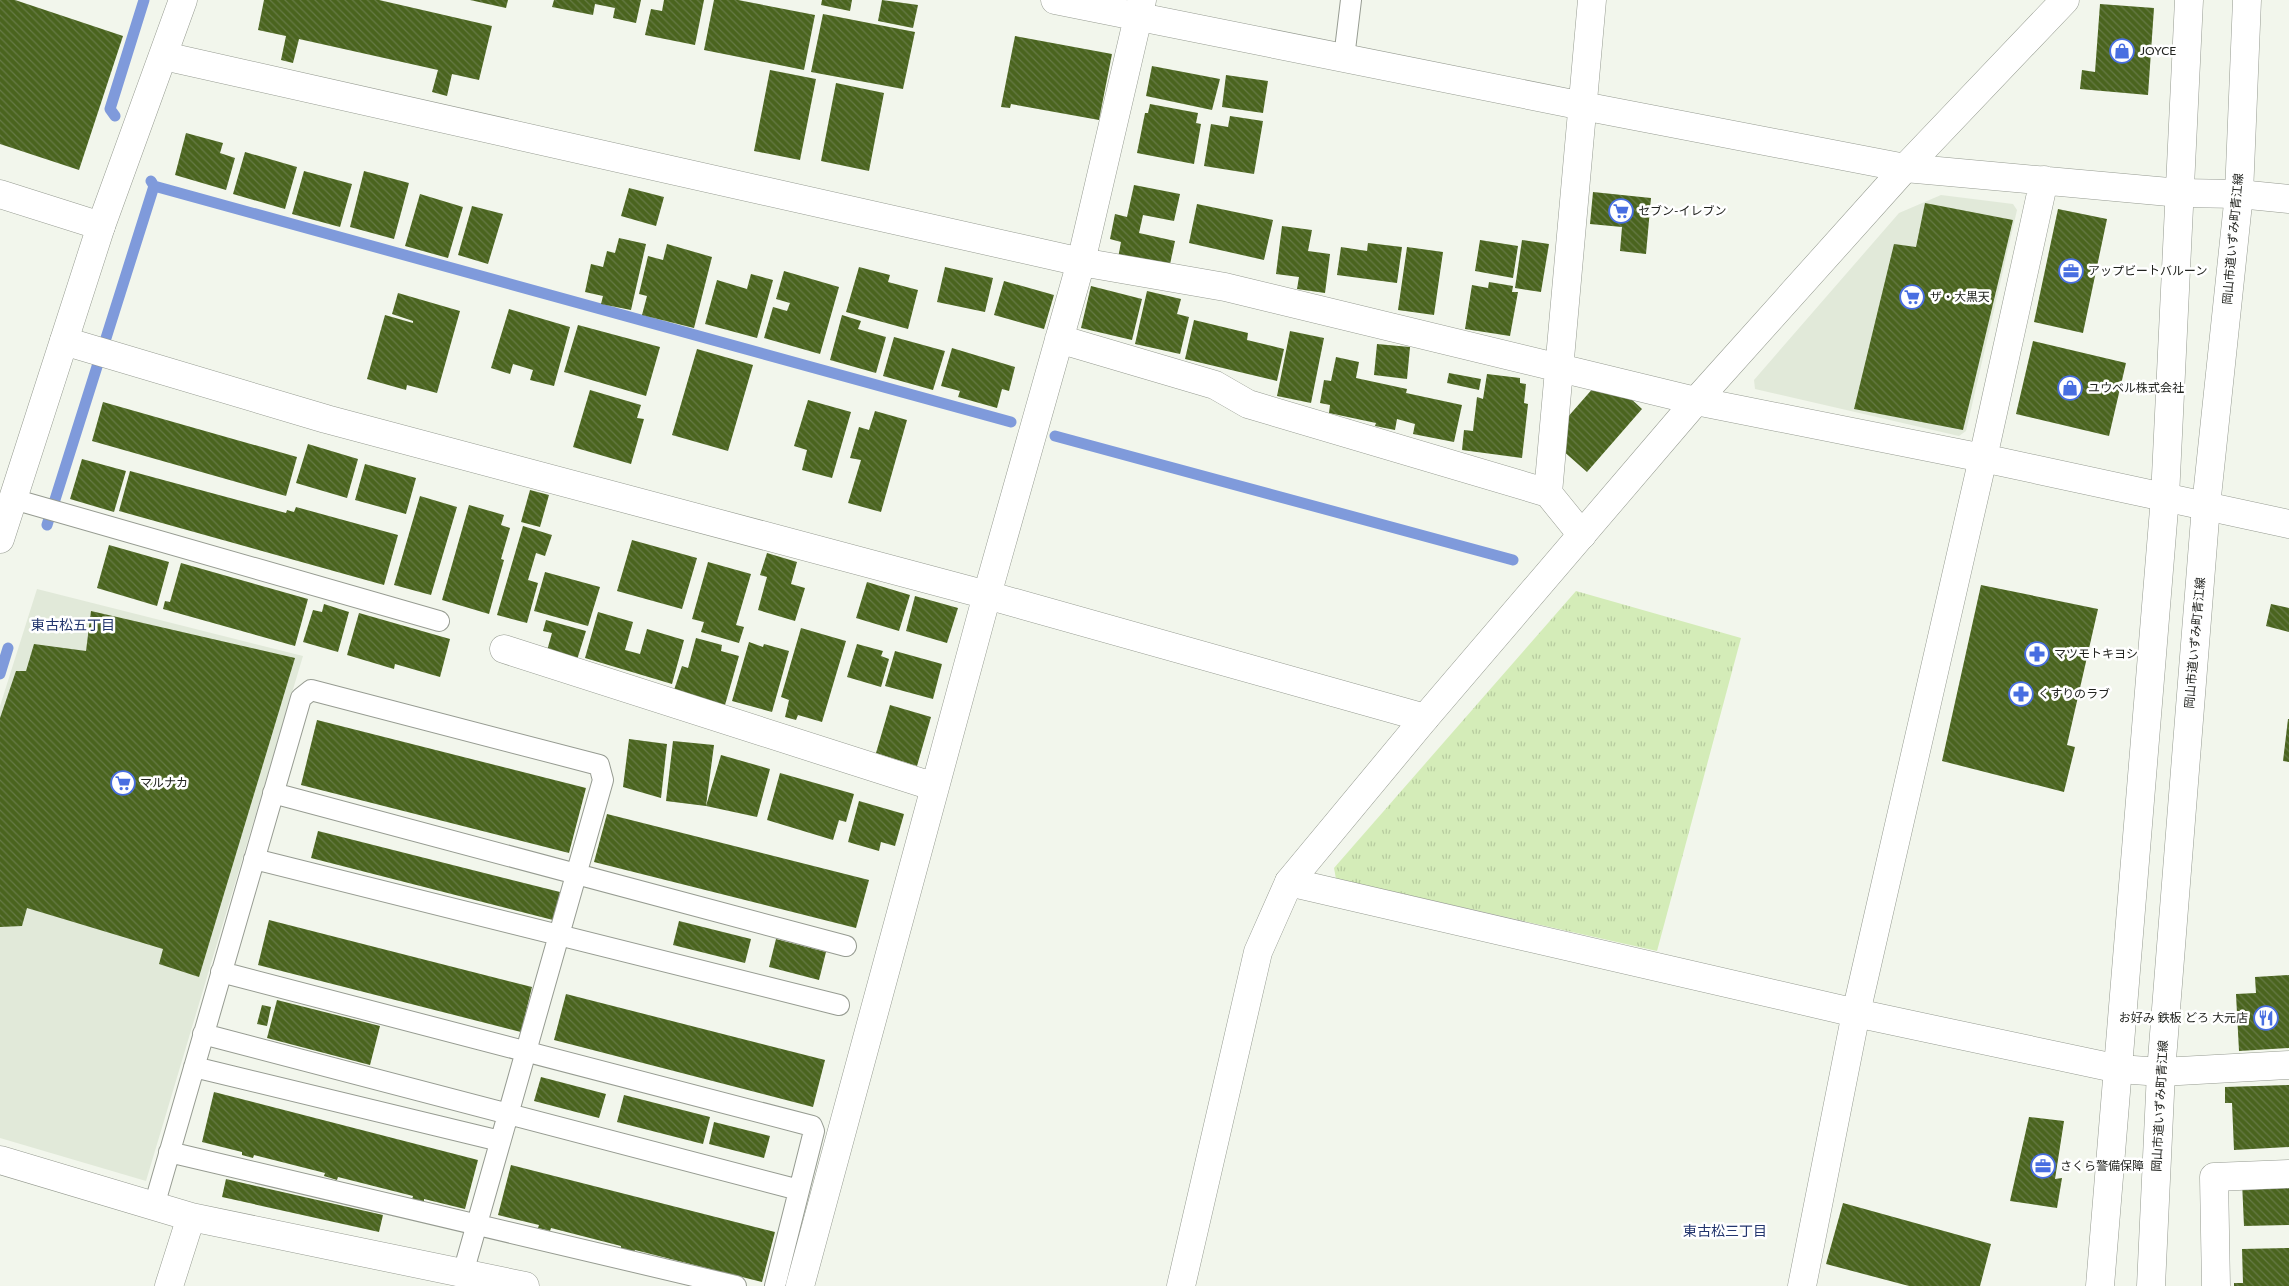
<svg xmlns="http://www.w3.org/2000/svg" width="2289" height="1286" font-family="Lato,'Noto Sans JP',sans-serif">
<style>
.built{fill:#e1e9d9}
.park{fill:url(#park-tufts)}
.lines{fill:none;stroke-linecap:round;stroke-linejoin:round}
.stream{stroke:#7f9adb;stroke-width:11}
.building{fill:url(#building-back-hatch)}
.lane-casing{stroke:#969b91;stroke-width:22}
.street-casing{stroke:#969b91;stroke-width:29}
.secondary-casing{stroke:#969b91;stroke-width:29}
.lane{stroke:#fff;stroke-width:20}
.street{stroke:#fff;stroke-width:28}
.secondary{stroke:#fff;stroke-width:28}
.labels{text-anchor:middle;stroke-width:5;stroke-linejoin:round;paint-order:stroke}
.poi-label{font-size:12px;fill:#21231f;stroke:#fff;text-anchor:start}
.street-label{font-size:12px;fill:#21231f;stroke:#fff}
.neighbourhood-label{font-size:14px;fill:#22356d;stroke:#fff}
</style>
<defs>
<pattern id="park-tufts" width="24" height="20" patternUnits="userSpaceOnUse" patternTransform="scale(1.25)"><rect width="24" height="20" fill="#d4ecb8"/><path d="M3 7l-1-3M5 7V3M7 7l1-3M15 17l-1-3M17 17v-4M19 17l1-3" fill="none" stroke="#b6ca9e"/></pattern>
<pattern id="building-back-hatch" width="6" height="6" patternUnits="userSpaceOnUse" patternTransform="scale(1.25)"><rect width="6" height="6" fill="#4a641e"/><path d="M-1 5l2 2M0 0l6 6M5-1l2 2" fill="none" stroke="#667a46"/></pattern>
</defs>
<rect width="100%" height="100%" fill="#f2f6ec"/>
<path class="built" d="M 1941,195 L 2013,204 L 2017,210 L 1966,431 L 1959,436 L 1755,389 L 1754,380 L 1899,213 Z
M 37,589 L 303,656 L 146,1181 L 0,1138 L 0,706 Z"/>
<path class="park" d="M 1576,591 L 1741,638 L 1657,951 L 1336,879 L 1334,868 Z"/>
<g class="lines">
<path class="stream" d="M 115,116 L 110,109 L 144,0
M 154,186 L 1011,422
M 1055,436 L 1513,560
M 47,525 L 154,186 L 151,181
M 0,674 L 8,648"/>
</g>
<path class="building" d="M 0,0 L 15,0 L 123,36 L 79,170 L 0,144 Z
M 264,0 L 379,0 L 492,26 L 479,80 L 452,74 L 447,96 L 432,92 L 438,70 L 299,39 L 293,63 L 281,60 L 286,36 L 258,30 Z
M 470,0 L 508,0 L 506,8 Z
M 554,0 L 641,0 L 636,23 L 613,18 L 615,8 L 595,4 L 593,15 L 552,7 Z
M 664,0 L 704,0 L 695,45 L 645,35 L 651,9 L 662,11 Z
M 714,0 L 738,0 L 815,15 L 804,70 L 704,50 Z
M 822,0 L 852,0 L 850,11 L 821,5 Z
M 882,0 L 918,5 L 913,28 L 878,21 Z
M 2100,4 L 2154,8 L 2148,95 L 2080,89 L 2082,70 L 2095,72 Z
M 823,14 L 915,32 L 903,89 L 811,72 Z
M 1015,36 L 1112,54 L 1099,120 L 1011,104 L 1010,108 L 1001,107 Z
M 1152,66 L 1220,79 L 1212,110 L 1146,96 Z
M 770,70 L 816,79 L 800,160 L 754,151 Z
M 1226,75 L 1268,81 L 1263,113 L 1222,107 Z
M 836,83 L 884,93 L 869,171 L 821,161 Z
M 1150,104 L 1198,113 L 1196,123 L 1201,124 L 1194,164 L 1137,153 L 1145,113 L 1148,113 Z
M 1230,116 L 1263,121 L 1254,174 L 1204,166 L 1211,124 L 1228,127 Z
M 186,133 L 223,143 L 220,153 L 235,158 L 226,190 L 175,175 Z
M 245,152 L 297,167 L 285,209 L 233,194 Z
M 304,171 L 352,184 L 340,227 L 292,214 Z
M 364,171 L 409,183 L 394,239 L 350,227 Z
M 1134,185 L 1180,194 L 1174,221 L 1143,215 L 1139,233 L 1175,241 L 1169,269 L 1118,258 L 1121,242 L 1110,239 L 1115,214 L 1127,217 Z
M 629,188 L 664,197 L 656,226 L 621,216 Z
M 1593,192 L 1651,198 L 1646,254 L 1620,251 L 1622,227 L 1590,224 Z
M 420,194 L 463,207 L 448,258 L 405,246 Z
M 1925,203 L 2013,220 L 1963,430 L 1854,409 L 1894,244 L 1916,247 Z
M 1197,204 L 1273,220 L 1264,260 L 1189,243 Z
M 472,206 L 503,214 L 488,264 L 458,255 Z
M 2058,209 L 2107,219 L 2083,333 L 2034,322 Z
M 1282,226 L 1312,230 L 1308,251 L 1330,254 L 1325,293 L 1297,289 L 1299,277 L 1276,274 Z
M 619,238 L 646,244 L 631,310 L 601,304 L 603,296 L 585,292 L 591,264 L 603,267 L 607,251 L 615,253 Z
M 1480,240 L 1518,246 L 1513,278 L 1475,271 Z
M 1522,240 L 1549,244 L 1541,292 L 1515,288 Z
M 1368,243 L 1402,247 L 1397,283 L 1337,275 L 1341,247 L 1367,251 Z
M 667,244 L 712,257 L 694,328 L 642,315 L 647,296 L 639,294 L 648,256 L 663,260 Z
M 1407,247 L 1443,252 L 1434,315 L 1398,310 Z
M 859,267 L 890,275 L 888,282 L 918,290 L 908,329 L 846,312 Z
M 945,267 L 993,278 L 985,312 L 937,302 Z
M 784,271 L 839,287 L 820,354 L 764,338 L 773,307 L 787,311 L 790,303 L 776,299 Z
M 751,274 L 773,280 L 757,338 L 705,324 L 717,280 L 747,289 Z
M 1004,281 L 1054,295 L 1044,329 L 994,315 Z
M 1489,282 L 1513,286 L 1512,292 L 1518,292 L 1510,336 L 1465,329 L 1472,285 L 1488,288 Z
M 1091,286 L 1142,299 L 1132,340 L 1081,328 Z
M 1147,291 L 1181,299 L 1177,314 L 1189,317 L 1180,354 L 1135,344 Z
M 398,293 L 460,311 L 437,393 L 407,385 L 406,390 L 367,379 L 385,315 L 413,323 L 413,321 L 392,314 Z
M 509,309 L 570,327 L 554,386 L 530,380 L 533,370 L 513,364 L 510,374 L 491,368 Z
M 842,315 L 861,321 L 858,329 L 886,337 L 876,373 L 830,360 Z
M 1194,320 L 1248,333 L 1247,340 L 1284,349 L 1277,381 L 1185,359 Z
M 578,325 L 660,347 L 646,396 L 564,372 Z
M 1290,331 L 1324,338 L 1311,403 L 1277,396 Z
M 894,337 L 945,351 L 933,390 L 883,376 Z
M 2033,341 L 2126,363 L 2109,436 L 2016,414 Z
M 1377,344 L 1410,347 L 1407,379 L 1374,375 Z
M 952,348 L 1015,367 L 1009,391 L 1002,389 L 997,408 L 958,397 L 960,391 L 941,386 Z
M 697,349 L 753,365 L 728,451 L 672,435 Z
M 1336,357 L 1359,362 L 1356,378 L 1407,389 L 1406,393 L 1462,405 L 1454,442 L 1413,434 L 1415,424 L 1397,419 L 1395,430 L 1375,426 L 1376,423 L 1329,413 L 1330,405 L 1320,403 L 1324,380 L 1331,381 Z
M 1449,373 L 1481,379 L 1479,390 L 1447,383 Z
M 1487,374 L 1520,378 L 1520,383 L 1526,384 L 1524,403 L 1528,404 L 1522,458 L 1462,450 L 1464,430 L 1473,431 L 1477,397 L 1483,399 Z
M 1595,386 L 1630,398 L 1642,409 L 1587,472 L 1561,449 L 1566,419 Z
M 590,390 L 641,405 L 637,418 L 644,419 L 631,464 L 573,447 Z
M 808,400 L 851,412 L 832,478 L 802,470 L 807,450 L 794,446 Z
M 103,402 L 297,457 L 286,496 L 92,441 Z
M 875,411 L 907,420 L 881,512 L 848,503 L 861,460 L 850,458 L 859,427 L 869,430 Z
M 308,444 L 358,459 L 347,498 L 296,483 Z
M 82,459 L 126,471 L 114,512 L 70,499 Z
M 365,464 L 416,478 L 406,514 L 355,500 Z
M 130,471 L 286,513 L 287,510 L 294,512 L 296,507 L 398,535 L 384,585 L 119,511 Z
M 530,490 L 549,495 L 540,527 L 521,522 Z
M 420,496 L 457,507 L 431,595 L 394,585 Z
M 469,505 L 504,515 L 501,525 L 510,528 L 501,559 L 504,560 L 489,614 L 442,600 Z
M 523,526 L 552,535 L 545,556 L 536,553 L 528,580 L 538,583 L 527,623 L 497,615 Z
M 632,540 L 697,558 L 682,609 L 617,591 Z
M 109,545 L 169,562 L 157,606 L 97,588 Z
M 767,553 L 797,562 L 791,584 L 805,588 L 795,621 L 758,610 L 767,577 L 760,575 Z
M 708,562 L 751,574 L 736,625 L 744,627 L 739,643 L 701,632 L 704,622 L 692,619 Z
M 181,563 L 308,599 L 295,646 L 163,609 L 165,601 L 170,602 Z
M 545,572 L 600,587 L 588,626 L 534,611 Z
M 867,582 L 910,595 L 899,631 L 856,618 Z
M 1981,585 L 2098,609 L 2067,745 L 2075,747 L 2064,792 L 1942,761 Z
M 915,596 L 958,608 L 947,643 L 906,631 Z
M 324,604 L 349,612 L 338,652 L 303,642 L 313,610 L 322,612 Z
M 2271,604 L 2289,608 L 2289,632 L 2266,626 Z
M 91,611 L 295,658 L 199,977 L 159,964 L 163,949 L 27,908 L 22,926 L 0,927 L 0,718 L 16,671 L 26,671 L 34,644 L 86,651 Z
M 598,612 L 633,622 L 625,650 L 640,654 L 647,629 L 684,640 L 672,684 L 585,658 Z
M 359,613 L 450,639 L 440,677 L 395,664 L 394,669 L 347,655 Z
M 546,620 L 586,631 L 576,663 L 546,654 L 552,633 L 543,631 Z
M 801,628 L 846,641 L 822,722 L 798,715 L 796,720 L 785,717 L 789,700 L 781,697 Z
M 696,638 L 722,645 L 721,651 L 739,656 L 725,705 L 674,690 L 682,666 L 688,668 Z
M 749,642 L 763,647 L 764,644 L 789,651 L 772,712 L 732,701 Z
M 857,644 L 883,651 L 881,656 L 889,659 L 881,687 L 847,677 Z
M 895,651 L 942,664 L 933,699 L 885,686 Z
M 890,705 L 931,717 L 917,766 L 876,753 Z
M 2288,719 L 2289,719 L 2289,762 L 2283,761 Z
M 317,720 L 586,788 L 569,853 L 301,785 Z
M 629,739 L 667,744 L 661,798 L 623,787 Z
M 673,741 L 714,745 L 706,806 L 721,755 L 770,769 L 757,817 L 706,806 L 666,801 Z
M 780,773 L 854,794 L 846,822 L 839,820 L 833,840 L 767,820 Z
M 859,801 L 904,814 L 895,846 L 881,842 L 879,851 L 848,842 Z
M 607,814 L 869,880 L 856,928 L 594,862 Z
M 318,831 L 560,892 L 553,920 L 311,858 Z
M 269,920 L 532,987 L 521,1032 L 258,965 Z
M 679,921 L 751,939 L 745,963 L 673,945 Z
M 776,939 L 826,952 L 819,980 L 769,967 Z
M 2289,975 L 2289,1048 L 2239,1051 L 2236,994 L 2256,993 L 2255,977 Z
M 566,994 L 825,1060 L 813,1107 L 554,1040 Z
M 277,1000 L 380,1026 L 370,1065 L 267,1038 Z
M 262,1005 L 271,1007 L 267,1026 L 257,1024 Z
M 541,1077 L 606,1094 L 599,1118 L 534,1101 Z
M 2289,1085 L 2289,1147 L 2234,1150 L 2232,1103 L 2225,1103 L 2225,1087 Z
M 214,1092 L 478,1160 L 465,1209 L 424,1199 L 424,1203 L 412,1200 L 413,1196 L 338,1177 L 337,1180 L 324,1176 L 325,1173 L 254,1155 L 253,1158 L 242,1155 L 242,1152 L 202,1142 Z
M 624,1095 L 710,1117 L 703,1144 L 617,1122 Z
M 2029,1117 L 2064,1121 L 2055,1179 L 2062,1178 L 2057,1208 L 2010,1201 Z
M 714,1122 L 770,1136 L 764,1158 L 709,1144 Z
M 511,1165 L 775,1232 L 762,1282 L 722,1272 L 720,1276 L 708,1273 L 710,1269 L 635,1250 L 634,1253 L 621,1249 L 621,1246 L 551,1228 L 550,1231 L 538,1228 L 539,1225 L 498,1215 Z
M 226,1179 L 383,1215 L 379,1232 L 222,1197 Z
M 2289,1181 L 2289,1225 L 2244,1226 L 2242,1182 Z
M 1843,1203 L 1991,1244 L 1980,1286 L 1909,1286 L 1826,1264 Z
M 2289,1248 L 2289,1286 L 2234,1286 L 2234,1283 L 2243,1283 L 2242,1249 Z"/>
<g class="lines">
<g class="lane-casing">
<path id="lane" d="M 1344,58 L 1351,0
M 13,499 L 439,621
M 273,793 L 846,946
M 254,859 L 839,1005
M 221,972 L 812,1126 L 814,1131 L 775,1286
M 203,1034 L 799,1190
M 194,1067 L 500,1141
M 169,1152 L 736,1286
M 154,1206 L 301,698 L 311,690 L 599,765 L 603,780 L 463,1273"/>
</g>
<g class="street-casing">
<path id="street" d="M 1055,0 L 1583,106 L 1905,168 L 2180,193 L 2239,194 L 2289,199
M 164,56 L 1081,262 L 1225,287 L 1696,401 L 1983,458 L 2289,524
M 0,194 L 101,226
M 1059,339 L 1215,385 L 1248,404 L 1548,493
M 64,341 L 326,419 L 987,595 L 1425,718
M 1582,535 L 1548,493 L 1592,0
M 504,649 L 935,787
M 1289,882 L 1856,1013 L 2119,1069 L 2161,1072 L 2289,1065
M 0,1160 L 191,1217 L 525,1286
M 169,1286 L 191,1217
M 800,1286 L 987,595 L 1081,262 L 1142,0
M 1802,1286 L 1856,1013 L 1983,458 L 2044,180
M 2216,1286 L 2214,1177 L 2289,1174"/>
</g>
<g class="secondary-casing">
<path id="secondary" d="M 0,539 L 101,226 L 183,0
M 1181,1286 L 1258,952 L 1289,882 L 1425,718 L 1696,401 L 1905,168 L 2065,0
M 2100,1286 L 2165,497 L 2189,0
M 2151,1286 L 2161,1072 L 2206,506 L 2239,194 L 2247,0"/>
</g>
<use href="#lane" class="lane"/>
<use href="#street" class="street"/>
<use href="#secondary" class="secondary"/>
</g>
<defs>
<g id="shop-ring" transform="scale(1.25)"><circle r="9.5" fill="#fff" stroke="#486ee1" stroke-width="1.5"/><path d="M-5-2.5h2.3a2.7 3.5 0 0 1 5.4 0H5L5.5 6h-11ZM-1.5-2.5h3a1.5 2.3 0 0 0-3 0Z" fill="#486ee1"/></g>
<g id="supermarket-ring" transform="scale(1.25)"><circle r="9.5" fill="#fff" stroke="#486ee1" stroke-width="1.5"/><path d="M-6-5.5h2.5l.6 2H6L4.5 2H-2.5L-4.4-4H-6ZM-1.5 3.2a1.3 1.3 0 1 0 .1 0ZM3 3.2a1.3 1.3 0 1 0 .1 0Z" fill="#486ee1"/></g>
<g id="office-ring" transform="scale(1.25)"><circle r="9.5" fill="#fff" stroke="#486ee1" stroke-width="1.5"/><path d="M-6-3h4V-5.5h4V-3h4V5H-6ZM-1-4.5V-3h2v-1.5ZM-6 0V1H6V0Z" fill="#486ee1"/></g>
<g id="pharmacy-ring" transform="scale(1.25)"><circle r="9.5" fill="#fff" stroke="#486ee1" stroke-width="1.5"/><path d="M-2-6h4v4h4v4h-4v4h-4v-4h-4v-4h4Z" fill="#486ee1"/></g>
<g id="restaurant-ring" transform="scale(1.25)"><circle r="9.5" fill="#fff" stroke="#486ee1" stroke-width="1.5"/><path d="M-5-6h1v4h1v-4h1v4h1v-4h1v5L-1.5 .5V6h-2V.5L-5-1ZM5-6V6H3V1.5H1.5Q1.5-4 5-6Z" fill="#486ee1"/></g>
</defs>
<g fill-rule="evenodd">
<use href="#shop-ring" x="2122" y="51"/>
<use href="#supermarket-ring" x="1621" y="211"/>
<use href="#office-ring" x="2071" y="271"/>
<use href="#supermarket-ring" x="1912" y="297"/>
<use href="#shop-ring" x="2070" y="388"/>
<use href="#pharmacy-ring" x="2037" y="654"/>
<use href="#pharmacy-ring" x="2021" y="694"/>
<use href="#supermarket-ring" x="123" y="783"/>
<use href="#restaurant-ring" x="2266" y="1018"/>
<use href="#office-ring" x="2043" y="1166"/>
</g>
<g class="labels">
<g class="poi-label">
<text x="2140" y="55">JOYCE</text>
<text x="1638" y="215">セブン-イレブン</text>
<text x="2088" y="275">アップビートバルーン</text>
<text x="1930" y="301">ザ・大黒天</text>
<text x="2088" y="392">ユウベル株式会社</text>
<text x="2054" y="658">マツモトキヨシ</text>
<text x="2038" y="698">くすりのラブ</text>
<text x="140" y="787">マルナカ</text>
<text x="2248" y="1022" text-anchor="end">お好み 鉄板 どろ 大元店</text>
<text x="2060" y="1170">さくら警備保障</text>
</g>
<g class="street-label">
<text transform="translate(2233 239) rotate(-85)" y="4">岡山市道いずみ町青江線</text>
<text transform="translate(2195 643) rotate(-85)" y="4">岡山市道いずみ町青江線</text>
<text transform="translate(2160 1106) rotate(-87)" y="4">岡山市道いずみ町青江線</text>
</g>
<g class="neighbourhood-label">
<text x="73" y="630">東古松五丁目</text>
<text x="1725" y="1236">東古松三丁目</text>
</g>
</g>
</svg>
